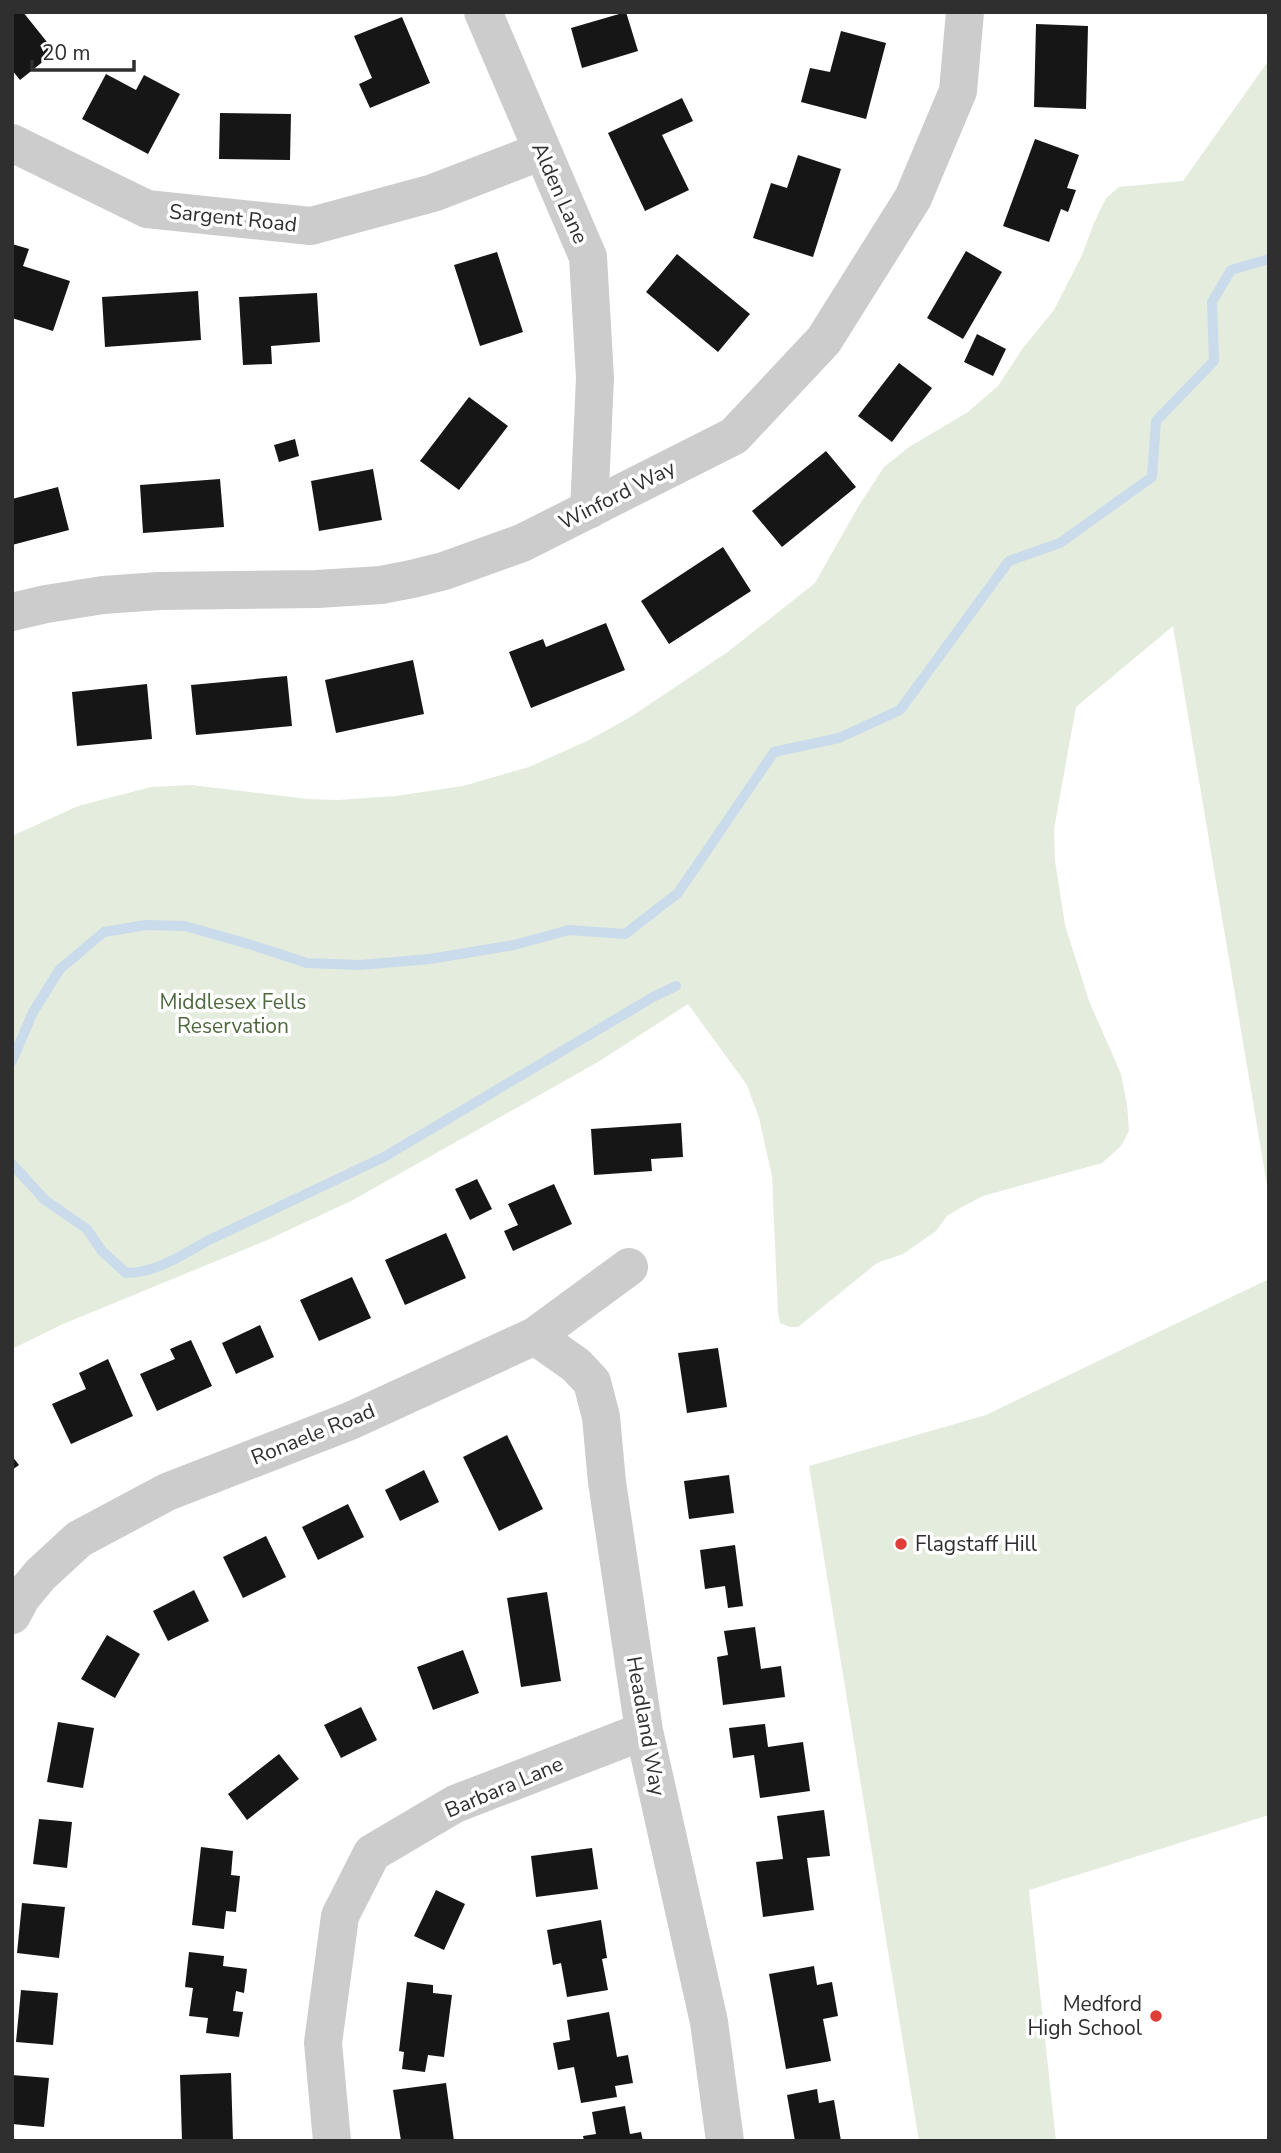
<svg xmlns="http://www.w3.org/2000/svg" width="1281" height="2153" font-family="'Nunito Sans',sans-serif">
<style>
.green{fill:#e4ecdd}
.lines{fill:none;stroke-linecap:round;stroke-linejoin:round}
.stream{stroke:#cadbeb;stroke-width:10}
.building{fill:#161616}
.minor{stroke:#ccc;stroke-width:38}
.poi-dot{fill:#df3d38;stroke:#fff;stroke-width:2.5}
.labels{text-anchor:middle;stroke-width:7;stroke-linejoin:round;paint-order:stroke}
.street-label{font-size:21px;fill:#2f2f2f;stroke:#fff}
.park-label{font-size:21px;fill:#4e693e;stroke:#fff}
.poi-label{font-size:21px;fill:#2f2f2f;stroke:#fff;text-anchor:start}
</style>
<rect width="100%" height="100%" fill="#fff"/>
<path class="green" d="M 1269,60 L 1269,1197 L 1173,626 L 1076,707 L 1054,829 L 1055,861 L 1065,925 L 1089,1001 L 1121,1074 L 1127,1104 L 1129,1131 L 1121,1146 L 1102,1163 L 983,1196 L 960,1208 L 947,1216 L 936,1231 L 903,1254 L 877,1263 L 798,1327 L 790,1327 L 780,1323 L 778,1313 L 772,1176 L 759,1118 L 747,1085 L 688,1004 L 598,1062 L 351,1201 L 265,1241 L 63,1324 L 12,1349 L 12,836 L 78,806 L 151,787 L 191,785 L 307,799 L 338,800 L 396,796 L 463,786 L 529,767 L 587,741 L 629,718 L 729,651 L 815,583 L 858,507 L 884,467 L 909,447 L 968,412 L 998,386 L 1023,348 L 1054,310 L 1082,255 L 1094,223 L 1106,198 L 1119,187 L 1183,181 Z
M 1269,1279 L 1269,1815 L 1029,1890 L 1056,2141 L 919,2141 L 809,1466 L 986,1415 Z"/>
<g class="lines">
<path class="stream" d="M 12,1061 L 33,1012 L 60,969 L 104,932 L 146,925 L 185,926 L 252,945 L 307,963 L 360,965 L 430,959 L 514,945 L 569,930 L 625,934 L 678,893 L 774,752 L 839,738 L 900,710 L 1009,561 L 1060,543 L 1152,477 L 1156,421 L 1214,361 L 1212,302 L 1231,270 L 1269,259
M 12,1164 L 45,1200 L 87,1229 L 102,1251 L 126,1273 C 154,1273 182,1256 205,1242 L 384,1157 L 653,997 L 676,986"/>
</g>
<path class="building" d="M 12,12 L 23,12 L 55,52 L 20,80 L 12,70 Z
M 626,12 L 638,51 L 582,68 L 571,28 Z
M 402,17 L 430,83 L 370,108 L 359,84 L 372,78 L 354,36 Z
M 1036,24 L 1088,26 L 1086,109 L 1034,107 Z
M 841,31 L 886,43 L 866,119 L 801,102 L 810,68 L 830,72 Z
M 106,74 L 136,90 L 144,75 L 180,94 L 148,154 L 82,119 Z
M 682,98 L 693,121 L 662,135 L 689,190 L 645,211 L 608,133 Z
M 220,113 L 291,114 L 290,160 L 219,159 Z
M 1035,139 L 1079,155 L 1067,188 L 1076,190 L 1068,212 L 1061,209 L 1049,242 L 1003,226 Z
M 798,155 L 841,169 L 813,257 L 753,238 L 771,183 L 787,188 Z
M 12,244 L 29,249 L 23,266 L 70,281 L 53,331 L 12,318 Z
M 966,251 L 1002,272 L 963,339 L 927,318 Z
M 497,252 L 523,332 L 480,346 L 454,265 Z
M 677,254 L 750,314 L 718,352 L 646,292 Z
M 198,291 L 201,340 L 105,347 L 102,297 Z
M 317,293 L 320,342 L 271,346 L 272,364 L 243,365 L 239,297 Z
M 977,334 L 1006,349 L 993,376 L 964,362 Z
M 899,363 L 932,388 L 892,442 L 858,416 Z
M 469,397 L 508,426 L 459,490 L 420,461 Z
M 295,439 L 299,456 L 279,462 L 274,445 Z
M 826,451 L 856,487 L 782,547 L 752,511 Z
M 373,469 L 382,520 L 319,531 L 311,481 Z
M 220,479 L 224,527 L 143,533 L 140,485 Z
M 58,487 L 69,530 L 12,545 L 12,499 Z
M 723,547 L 751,591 L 669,644 L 641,601 Z
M 606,623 L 625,670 L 531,708 L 509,652 L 543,639 L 546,647 Z
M 413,660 L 424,714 L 336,733 L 325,680 Z
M 287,676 L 292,726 L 196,735 L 191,685 Z
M 147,684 L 152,739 L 77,746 L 72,692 Z
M 681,1123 L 683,1157 L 651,1159 L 652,1171 L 594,1175 L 591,1129 Z
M 477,1179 L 492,1209 L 470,1220 L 455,1189 Z
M 554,1184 L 572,1224 L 513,1251 L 504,1231 L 518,1225 L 508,1204 Z
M 446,1233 L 466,1278 L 405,1305 L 385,1260 Z
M 352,1277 L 371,1318 L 319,1341 L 300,1300 Z
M 260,1325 L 274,1357 L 236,1374 L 222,1343 Z
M 191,1340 L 212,1386 L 157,1411 L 140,1374 L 175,1359 L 170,1349 Z
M 718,1348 L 727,1407 L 687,1413 L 678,1353 Z
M 108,1359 L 133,1416 L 71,1444 L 52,1404 L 86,1389 L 79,1373 Z
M 507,1435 L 543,1509 L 499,1531 L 463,1457 Z
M 12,1456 L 19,1465 L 12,1470 Z
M 424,1470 L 439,1502 L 400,1521 L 385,1490 Z
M 729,1475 L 734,1513 L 689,1519 L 684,1481 Z
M 348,1504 L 364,1537 L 318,1560 L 302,1527 Z
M 266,1536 L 286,1577 L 243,1598 L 223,1557 Z
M 735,1545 L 743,1606 L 728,1608 L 725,1586 L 705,1589 L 700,1550 Z
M 194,1590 L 209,1621 L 168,1641 L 153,1611 Z
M 547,1592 L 561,1681 L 521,1687 L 507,1598 Z
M 755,1627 L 761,1669 L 781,1666 L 785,1697 L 723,1705 L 717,1657 L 728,1655 L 724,1631 Z
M 107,1635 L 140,1654 L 115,1698 L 81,1679 Z
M 463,1650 L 479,1693 L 433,1710 L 417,1667 Z
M 361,1707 L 377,1740 L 341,1758 L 324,1725 Z
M 58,1722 L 94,1728 L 83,1788 L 47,1782 Z
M 765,1724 L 768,1747 L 803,1742 L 810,1791 L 760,1798 L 754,1755 L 733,1758 L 729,1728 Z
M 279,1754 L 299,1779 L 247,1820 L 228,1794 Z
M 824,1810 L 830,1856 L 807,1858 L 814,1910 L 763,1917 L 756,1862 L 783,1859 L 777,1816 Z
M 39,1819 L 72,1822 L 67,1868 L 33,1864 Z
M 201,1847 L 233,1851 L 231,1875 L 240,1876 L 236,1912 L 226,1911 L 224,1929 L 192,1925 Z
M 592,1848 L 598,1889 L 536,1897 L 531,1856 Z
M 436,1890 L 465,1904 L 444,1950 L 414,1936 Z
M 22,1903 L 65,1907 L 59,1958 L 17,1953 Z
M 601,1920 L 607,1958 L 602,1959 L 608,1990 L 567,1997 L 561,1963 L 553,1965 L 547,1930 Z
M 189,1952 L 224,1956 L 223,1966 L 247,1969 L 244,1993 L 236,1991 L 233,2011 L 243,2012 L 239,2037 L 206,2033 L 208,2018 L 189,2016 L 193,1988 L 185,1987 Z
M 814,1966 L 817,1985 L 832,1982 L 838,2016 L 823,2019 L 831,2061 L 786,2069 L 769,1974 Z
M 407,1982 L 433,1985 L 433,1993 L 452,1995 L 444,2057 L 428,2055 L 425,2072 L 402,2069 L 404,2052 L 399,2051 Z
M 21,1990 L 58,1993 L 53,2045 L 16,2042 Z
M 609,2012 L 617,2057 L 628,2055 L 633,2083 L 615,2086 L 617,2097 L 581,2103 L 574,2067 L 558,2070 L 553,2043 L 570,2040 L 567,2020 Z
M 231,2073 L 233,2141 L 182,2141 L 180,2075 Z
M 12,2075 L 49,2078 L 44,2127 L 12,2124 Z
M 446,2083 L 454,2141 L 401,2141 L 393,2090 Z
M 817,2089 L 819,2103 L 834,2100 L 841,2141 L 795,2141 L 787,2095 Z
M 625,2106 L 630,2134 L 641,2132 L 643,2141 L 584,2141 L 583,2136 L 596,2134 L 592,2112 Z"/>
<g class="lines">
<path class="minor" d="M 483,12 L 588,257 L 595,378 L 589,510
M 12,143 L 147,209 L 311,226 L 433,193 L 542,151
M 12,612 L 46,604 L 103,595 L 159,591 L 317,589 L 381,585 L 412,579 L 444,571 L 522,543 L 734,436 L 824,340 L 913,198 L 958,91 L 965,12
M 535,1336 L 576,1365 L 592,1382 L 601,1417 L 607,1482 L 644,1731 L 709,2022 L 725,2141
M 12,1615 L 21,1598 L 40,1575 L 79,1539 L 167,1492 L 350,1421 L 535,1336 L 629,1267
M 332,2141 L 323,2043 L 340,1916 L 372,1853 L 455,1804 L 644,1731"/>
</g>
<g class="poi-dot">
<circle cx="901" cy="1544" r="7"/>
<circle cx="1156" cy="2016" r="7"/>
</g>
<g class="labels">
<g class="street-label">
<text transform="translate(560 193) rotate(66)" y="7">Alden Lane</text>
<text transform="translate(233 218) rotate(6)" y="7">Sargent Road</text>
<text transform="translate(617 495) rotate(-27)" y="7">Winford Way</text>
<text transform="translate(313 1434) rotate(-22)" y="7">Ronaele Road</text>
<text transform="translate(646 1726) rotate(80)" y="7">Headland Way</text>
<text transform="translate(504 1787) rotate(-23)" y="7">Barbara Lane</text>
</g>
<g class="park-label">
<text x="233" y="1009">Middlesex Fells<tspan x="233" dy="24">Reservation</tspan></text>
</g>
<g class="poi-label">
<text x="915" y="1551">Flagstaff Hill</text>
<text x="1142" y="2011" text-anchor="end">Medford<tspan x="1142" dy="24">High School</tspan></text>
</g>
</g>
<rect width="1281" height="2153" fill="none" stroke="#2f2f2f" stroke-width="28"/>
<path d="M32 60v10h102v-10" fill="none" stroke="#2f2f2f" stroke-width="3.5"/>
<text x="42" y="60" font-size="21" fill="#2f2f2f" stroke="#ffffff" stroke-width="5" paint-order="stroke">20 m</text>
</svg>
